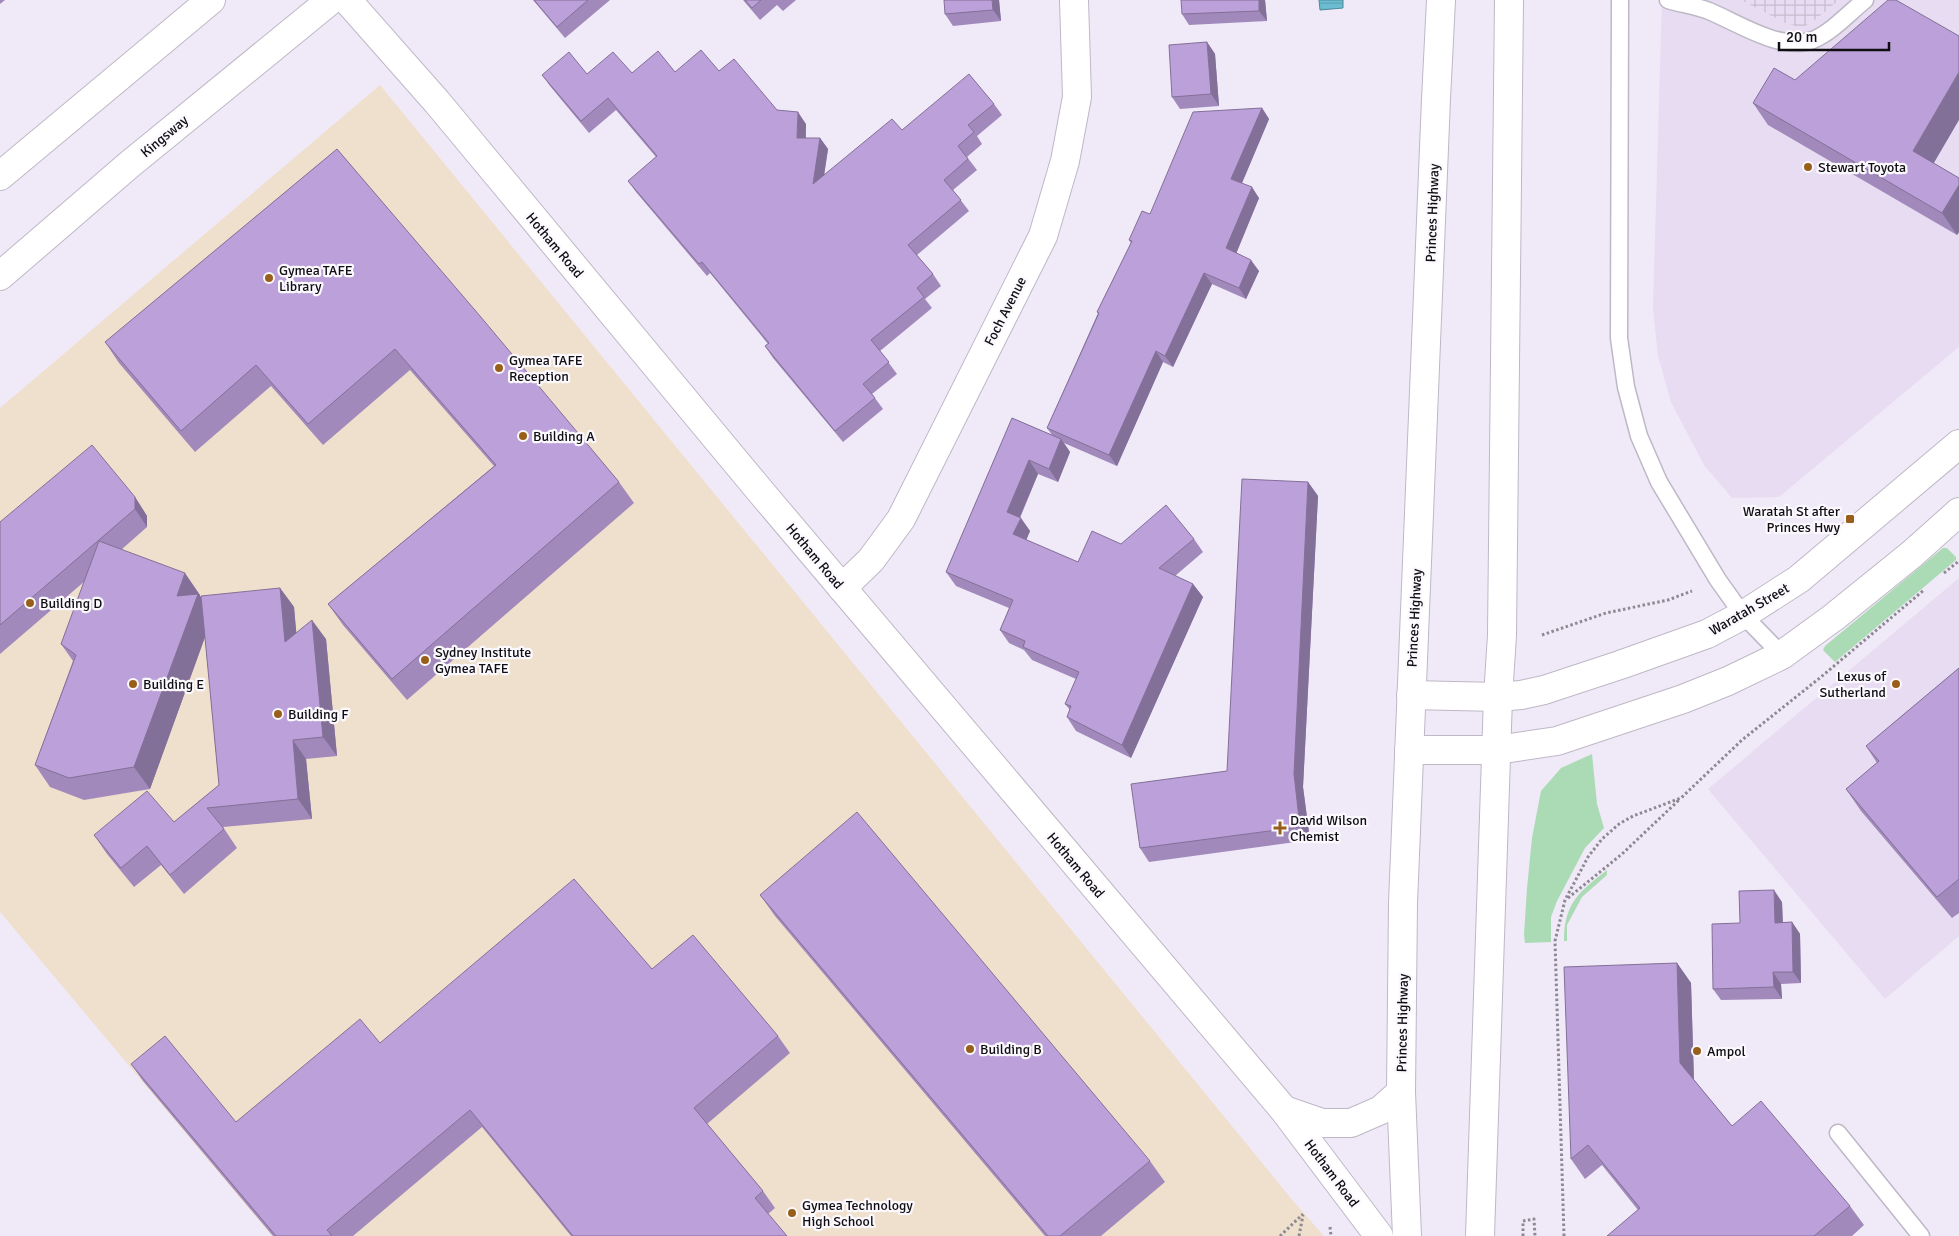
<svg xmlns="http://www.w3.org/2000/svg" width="1959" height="1236" font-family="Signika,sans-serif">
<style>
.built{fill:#e7dcf1}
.industrial{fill:url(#industrial-grid)}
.education{fill:#efe0cd}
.grass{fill:#aadbb5}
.water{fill:url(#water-rules);stroke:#508998}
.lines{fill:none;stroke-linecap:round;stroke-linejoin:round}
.service-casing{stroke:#beb8c6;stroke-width:19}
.minor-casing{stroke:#beb8c6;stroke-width:30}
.tertiary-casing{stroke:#beb8c6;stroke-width:30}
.primary-casing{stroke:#beb8c6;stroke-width:30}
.trunk-casing{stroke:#beb8c6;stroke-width:30}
.path{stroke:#8d8892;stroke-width:3;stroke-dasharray:2.5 2.5;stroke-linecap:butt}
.service{stroke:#fff;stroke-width:16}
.minor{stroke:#fff;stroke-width:28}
.tertiary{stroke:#fff;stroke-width:28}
.primary{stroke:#fff;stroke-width:28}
.trunk{stroke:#fff;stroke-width:28}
.wall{fill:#a18abb}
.shaded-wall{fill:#837098}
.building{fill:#bba0d9;stroke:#837098}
.poi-dot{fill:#975f19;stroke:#fbf8fe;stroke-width:2}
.labels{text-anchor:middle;stroke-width:4.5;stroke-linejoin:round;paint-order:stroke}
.street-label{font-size:14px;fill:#100e12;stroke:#fbf8fe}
.poi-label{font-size:14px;fill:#100e12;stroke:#fbf8fe;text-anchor:start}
</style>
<defs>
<pattern id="industrial-grid" width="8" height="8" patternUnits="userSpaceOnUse" patternTransform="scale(1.25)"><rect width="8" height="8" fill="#e7dcf1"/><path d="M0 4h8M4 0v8" fill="none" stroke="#c5bcce"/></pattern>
<pattern id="water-rules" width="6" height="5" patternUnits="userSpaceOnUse" patternTransform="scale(1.25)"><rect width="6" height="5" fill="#6bbed2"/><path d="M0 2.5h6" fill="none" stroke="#5ca2b3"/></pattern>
</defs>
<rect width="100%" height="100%" fill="#f0e9f8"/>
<path class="built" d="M 1662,0 L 1741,0 L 1785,23 L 1796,26 L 1805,26 L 1815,20 L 1839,0 L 1959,0 L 1959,347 L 1779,497 L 1732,498 L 1704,465 L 1671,402 L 1658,356 L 1653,308 Z
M 1959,578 L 1959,936 L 1885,999 L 1708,789 Z"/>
<path class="industrial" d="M 1741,0 L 1839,0 L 1815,20 L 1805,26 L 1796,26 L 1785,23 Z"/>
<path class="education" d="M 380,85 L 1294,1202 L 1324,1236 L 272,1236 L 0,912 L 0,408 Z"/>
<path class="grass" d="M 1943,548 L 1947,548 L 1956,557 L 1956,560 L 1835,662 L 1823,650 L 1825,646 Z
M 1592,754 L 1597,804 L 1604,828 L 1585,848 L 1557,901 L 1551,917 L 1551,942 L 1525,943 L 1524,935 L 1527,888 L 1532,838 L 1541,791 L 1561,768 Z
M 1607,870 L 1607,875 L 1582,897 L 1567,925 L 1567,941 L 1564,941 C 1564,903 1579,892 1607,870 Z"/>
<path class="water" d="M 1319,0 L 1343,0 L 1343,8 L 1320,10 Z"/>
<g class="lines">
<g class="service-casing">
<path id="service" d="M 1620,0 L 1619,338 L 1626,387 L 1639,436 L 1659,482 L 1718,580 L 1743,615 L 1782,655
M 1668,0 C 1681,4 1696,6 1709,11 C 1738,23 1781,52 1813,40 C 1832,32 1849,13 1865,0
M 1838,1133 L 1921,1236"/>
</g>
<g class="minor-casing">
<path id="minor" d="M 842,588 L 871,560 L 901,519 L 1043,236 L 1065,161 L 1077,97 L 1074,0"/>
</g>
<g class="tertiary-casing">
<path id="tertiary" d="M 347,0 L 437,102 L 761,492 L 1284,1110 L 1379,1236
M 1411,695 L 1498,697 L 1521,695 L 1544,690 L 1620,665 L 1707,634 L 1743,615 L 1799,579 L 1959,444
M 1409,750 L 1497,750 L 1557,741 L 1683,699 L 1728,681 L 1782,655 L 1834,617 L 1912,554 L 1959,512
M 1284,1110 L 1322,1123 L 1351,1123 L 1381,1110 L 1401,1092"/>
</g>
<g class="primary-casing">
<path id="primary" d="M 0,176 L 211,0
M 0,276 L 130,164 L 331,0"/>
</g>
<g class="trunk-casing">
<path id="trunk" d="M 1407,1236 L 1401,1092 L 1403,903 L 1436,99 L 1441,0
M 1480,1236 L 1498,697 L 1502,635 L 1509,0"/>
</g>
<path class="path" d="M 1944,573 L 1959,561
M 1542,635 L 1606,613 L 1668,600 L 1692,591
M 1568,898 L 1622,854 L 1679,800
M 1330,1227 L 1331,1236
M 1280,1236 L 1303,1214
M 1299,1236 L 1303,1215
M 1523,1236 L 1523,1221 L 1534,1219 L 1535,1236
M 1564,1236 L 1555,941 L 1565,900 L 1588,857 L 1602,839 L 1619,824 L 1633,816 L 1681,798 L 1742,740 L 1821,677 L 1924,590"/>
<use href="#service" class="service"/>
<use href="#minor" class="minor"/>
<use href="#tertiary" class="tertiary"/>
<use href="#primary" class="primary"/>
<use href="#trunk" class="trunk"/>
</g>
<path class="wall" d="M 0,0 L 5,0 L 0,4 Z
M 533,0 L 610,0 L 565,38 Z
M 743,0 L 796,0 L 783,11 L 777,5 L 760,20 Z
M 999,0 L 1001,21 L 953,26 L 945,14 Z
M 1265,0 L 1267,21 L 1189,25 L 1182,14 Z
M 1207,42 L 1215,54 L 1219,106 L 1180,109 L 1172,97 Z
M 719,71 L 777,110 L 806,124 L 806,138 L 820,138 L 828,149 L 824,175 L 902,130 L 994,104 L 1002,115 L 977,136 L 982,144 L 967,157 L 977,170 L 953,190 L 969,211 L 917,255 L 933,274 L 941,286 L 925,299 L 932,308 L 880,351 L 897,374 L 872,394 L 883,409 L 843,442 L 773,358 L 765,346 L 768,344 L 710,273 L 707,276 L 636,192 L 628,181 L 656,157 L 616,110 L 589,133 L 550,86 L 542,75 Z
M 1753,103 L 1933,163 L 1959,178 L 1959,232 L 1957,235 L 1768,125 Z
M 1262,108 L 1269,119 L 1242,183 L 1259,198 L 1236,253 L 1259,271 L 1246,299 L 1212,284 L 1173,367 L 1163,362 L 1117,466 L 1064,443 L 1070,452 L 1058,482 L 1038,474 L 1020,518 L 1030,531 L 1026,540 L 1078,562 L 1121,544 L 1194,539 L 1203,552 L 1175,576 L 1193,584 L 1203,597 L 1131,758 L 1076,731 L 1067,717 L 1070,710 L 1065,704 L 1076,679 L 1032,660 L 1024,650 L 1009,643 L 1000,630 L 1009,608 L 956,586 L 946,572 L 1012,418 L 1052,435 L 1047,428 L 1098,313 L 1097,312 L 1131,243 L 1129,240 L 1150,214 Z
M 337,149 L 619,482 L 634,503 L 407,700 L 343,625 L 328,604 L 494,466 L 410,370 L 323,445 L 271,386 L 195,452 L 119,363 L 105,342 Z
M 1308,482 L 1318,496 L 1303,787 L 1310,840 L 1149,862 L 1140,848 L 1227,771 Z
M 135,497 L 147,516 L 147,527 L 121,550 L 200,595 L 200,596 L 202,599 L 280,588 L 294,607 L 296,633 L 326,639 L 337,756 L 306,759 L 312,819 L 223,827 L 237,848 L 184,894 L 161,865 L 134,887 L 107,854 L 94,835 L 174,822 L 219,785 L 205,637 L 150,789 L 84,800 L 50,787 L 35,765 L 73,661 L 61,644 L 85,581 L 0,654 L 0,522 Z
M 1959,668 L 1959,913 L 1952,918 L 1861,811 L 1846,789 L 1877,763 L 1866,746 Z
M 760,895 L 1150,1161 L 1165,1182 L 1101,1236 L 1045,1236 L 775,916 Z
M 1782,902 L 1783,922 L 1792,922 L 1800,934 L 1801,983 L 1781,984 L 1782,999 L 1721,1000 L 1713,989 L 1740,923 Z
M 1677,963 L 1691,983 L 1694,1080 L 1732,1126 L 1850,1206 L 1864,1225 L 1852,1236 L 1607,1236 L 1638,1210 L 1602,1165 L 1585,1179 L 1571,1159 Z
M 652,969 L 778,1036 L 790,1053 L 707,1124 L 763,1191 L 775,1208 L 768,1214 L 787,1236 L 571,1236 L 482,1127 L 353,1236 L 273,1236 L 143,1081 L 131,1064 L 236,1122 L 380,1043 Z"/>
<path class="shaded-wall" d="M 992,0 L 999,0 L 1001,21 L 993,10 Z
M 1259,0 L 1265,0 L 1267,21 L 1259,11 Z
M 1207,42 L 1215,54 L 1219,106 L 1211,94 Z
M 1959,72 L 1959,120 L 1928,173 L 1913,151 Z
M 1262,108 L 1269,119 L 1239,190 L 1231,179 Z
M 798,112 L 806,124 L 805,149 L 797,138 Z
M 820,138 L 828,149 L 821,196 L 813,184 Z
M 1959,185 L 1959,232 L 1957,235 L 1942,213 Z
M 1252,187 L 1259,198 L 1234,259 L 1226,248 Z
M 1251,260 L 1259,271 L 1246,299 L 1239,288 Z
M 1204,273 L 1212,284 L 1173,367 L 1165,356 Z
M 1156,351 L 1163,362 L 1117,466 L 1109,455 Z
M 1061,439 L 1070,452 L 1058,482 L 1049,469 Z
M 1029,460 L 1038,474 L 1016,526 L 1007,512 Z
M 1308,482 L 1318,496 L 1303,787 L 1310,840 L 1300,827 L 1294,774 Z
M 135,497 L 147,516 L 147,527 L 135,509 Z
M 1021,518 L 1030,531 L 1023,548 L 1013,534 Z
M 185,573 L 200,595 L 200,596 L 213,615 L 150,789 L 134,767 L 177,596 Z
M 1193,584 L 1203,597 L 1131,758 L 1122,745 Z
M 280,588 L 294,607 L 299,661 L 285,642 Z
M 312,620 L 326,639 L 337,756 L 323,737 Z
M 293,740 L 306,759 L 312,819 L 298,799 Z
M 1774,890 L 1782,902 L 1783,934 L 1775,923 Z
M 1792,922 L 1800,934 L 1801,983 L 1793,972 Z
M 1677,963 L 1691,983 L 1694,1083 L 1680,1063 Z
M 1773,972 L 1781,984 L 1782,999 L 1774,987 Z"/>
<path class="building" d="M 534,0 L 588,0 L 557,27 Z
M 745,0 L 761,0 L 752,8 Z
M 944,0 L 992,0 L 993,10 L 945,14 Z
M 1181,0 L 1259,0 L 1259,11 L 1182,14 Z
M 1888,0 L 1896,0 L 1959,36 L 1959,72 L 1913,151 L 1959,178 L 1959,185 L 1942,213 L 1753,103 L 1774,68 L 1795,80 Z
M 1207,42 L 1211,94 L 1172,97 L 1169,45 Z
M 701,50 L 719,71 L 734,59 L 777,110 L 798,112 L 797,138 L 820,138 L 813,184 L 892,119 L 902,130 L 969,74 L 994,104 L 968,125 L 974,132 L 958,146 L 968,159 L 944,180 L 961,200 L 908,245 L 933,274 L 917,288 L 924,297 L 871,340 L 889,362 L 863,384 L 875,398 L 835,431 L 765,346 L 769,343 L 702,262 L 699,264 L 628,181 L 657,156 L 608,98 L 581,121 L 542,75 L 569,52 L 587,74 L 613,52 L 632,73 L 658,51 L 675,72 Z
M 1262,108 L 1231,179 L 1252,187 L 1226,248 L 1251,260 L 1239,288 L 1204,273 L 1165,356 L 1156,351 L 1109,455 L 1047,428 L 1099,313 L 1097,312 L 1132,241 L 1129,240 L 1142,211 L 1150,214 L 1193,112 Z
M 337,149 L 480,316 L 619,482 L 392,679 L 328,604 L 496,465 L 395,349 L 308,424 L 256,365 L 181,431 L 105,342 Z
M 1012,418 L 1061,439 L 1049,469 L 1029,460 L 1007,512 L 1021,518 L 1013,534 L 1078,562 L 1092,531 L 1121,544 L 1166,505 L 1194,539 L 1159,568 L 1193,584 L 1122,745 L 1067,717 L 1071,706 L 1065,704 L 1079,672 L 1023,647 L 1025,641 L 1000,630 L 1013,600 L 946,572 Z
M 92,445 L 135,497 L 135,509 L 0,625 L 0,522 Z
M 1242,479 L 1308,482 L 1294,774 L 1300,827 L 1140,848 L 1131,784 L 1227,771 Z
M 99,541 L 185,573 L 177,596 L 198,594 L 134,767 L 69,778 L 35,765 L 76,655 L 61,644 Z
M 280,588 L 285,642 L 312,620 L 323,737 L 293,740 L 298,799 L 207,808 L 224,829 L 170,875 L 147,846 L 121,868 L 94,835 L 147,791 L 174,822 L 219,785 L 201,596 Z
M 1959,668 L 1959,879 L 1937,897 L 1846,789 L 1879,761 L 1866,746 Z
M 857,812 L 1150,1161 L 1060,1236 L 1048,1236 L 760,895 Z
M 574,879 L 652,969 L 693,935 L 778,1036 L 694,1108 L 763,1191 L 755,1198 L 787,1236 L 573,1236 L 470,1110 L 327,1230 L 332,1236 L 276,1236 L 131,1064 L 165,1036 L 236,1122 L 360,1019 L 380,1043 Z
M 1774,890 L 1775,923 L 1792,922 L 1793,972 L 1773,972 L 1774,987 L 1713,989 L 1712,924 L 1740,923 L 1739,891 Z
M 1677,963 L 1680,1063 L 1732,1126 L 1761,1101 L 1850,1206 L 1814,1236 L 1607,1236 L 1640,1208 L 1588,1145 L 1571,1159 L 1564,967 Z"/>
<g class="poi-dot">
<circle cx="1808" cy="167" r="5"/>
<circle cx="269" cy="278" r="5"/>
<circle cx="499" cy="368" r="5"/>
<circle cx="523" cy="436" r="5"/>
<rect x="1845" y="514" width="10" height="10" rx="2.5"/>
<circle cx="30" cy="603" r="5"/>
<circle cx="425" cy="660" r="5"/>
<circle cx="133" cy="684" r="5"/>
<circle cx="1896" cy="684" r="5"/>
<circle cx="278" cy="714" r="5"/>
<path d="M1277.5 820.5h5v5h5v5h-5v5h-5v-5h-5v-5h5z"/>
<circle cx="970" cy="1049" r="5"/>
<circle cx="1697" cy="1051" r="5"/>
<circle cx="792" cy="1213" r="5"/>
</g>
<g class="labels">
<g class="street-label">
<text transform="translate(164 136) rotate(-40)" y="5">Kingsway</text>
<text transform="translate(1432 213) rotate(-88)" y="5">Princes Highway</text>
<text transform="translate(555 245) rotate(50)" y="5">Hotham Road</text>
<text transform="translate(1005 311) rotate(-63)" y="5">Foch Avenue</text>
<text transform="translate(815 556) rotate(50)" y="5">Hotham Road</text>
<text transform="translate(1749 609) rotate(-30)" y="5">Waratah Street</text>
<text transform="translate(1414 618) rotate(-87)" y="5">Princes Highway</text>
<text transform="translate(1076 865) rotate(50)" y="5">Hotham Road</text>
<text transform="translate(1402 1023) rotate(-89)" y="5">Princes Highway</text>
<text transform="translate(1332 1173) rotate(53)" y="5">Hotham Road</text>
</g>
<g class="poi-label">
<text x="1818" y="172">Stewart Toyota</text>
<text x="279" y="275">Gymea TAFE<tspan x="279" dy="16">Library</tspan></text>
<text x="509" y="365">Gymea TAFE<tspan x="509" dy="16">Reception</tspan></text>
<text x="533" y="441">Building A</text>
<text x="1840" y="516" text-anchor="end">Waratah St after<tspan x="1840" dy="16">Princes Hwy</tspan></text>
<text x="40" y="608">Building D</text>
<text x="435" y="657">Sydney Institute<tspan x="435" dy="16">Gymea TAFE</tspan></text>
<text x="1886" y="681" text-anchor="end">Lexus of<tspan x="1886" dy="16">Sutherland</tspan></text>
<text x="143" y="689">Building E</text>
<text x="288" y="719">Building F</text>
<text x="1290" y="825">David Wilson<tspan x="1290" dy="16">Chemist</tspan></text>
<text x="980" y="1054">Building B</text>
<text x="1707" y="1056">Ampol</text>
<text x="802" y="1210">Gymea Technology<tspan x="802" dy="16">High School</tspan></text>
</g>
</g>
<path d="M1779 42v8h110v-8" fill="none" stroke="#100e12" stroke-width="2.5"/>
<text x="1786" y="42" font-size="15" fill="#100e12" stroke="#fbf8fe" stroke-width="4" paint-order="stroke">20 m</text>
</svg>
